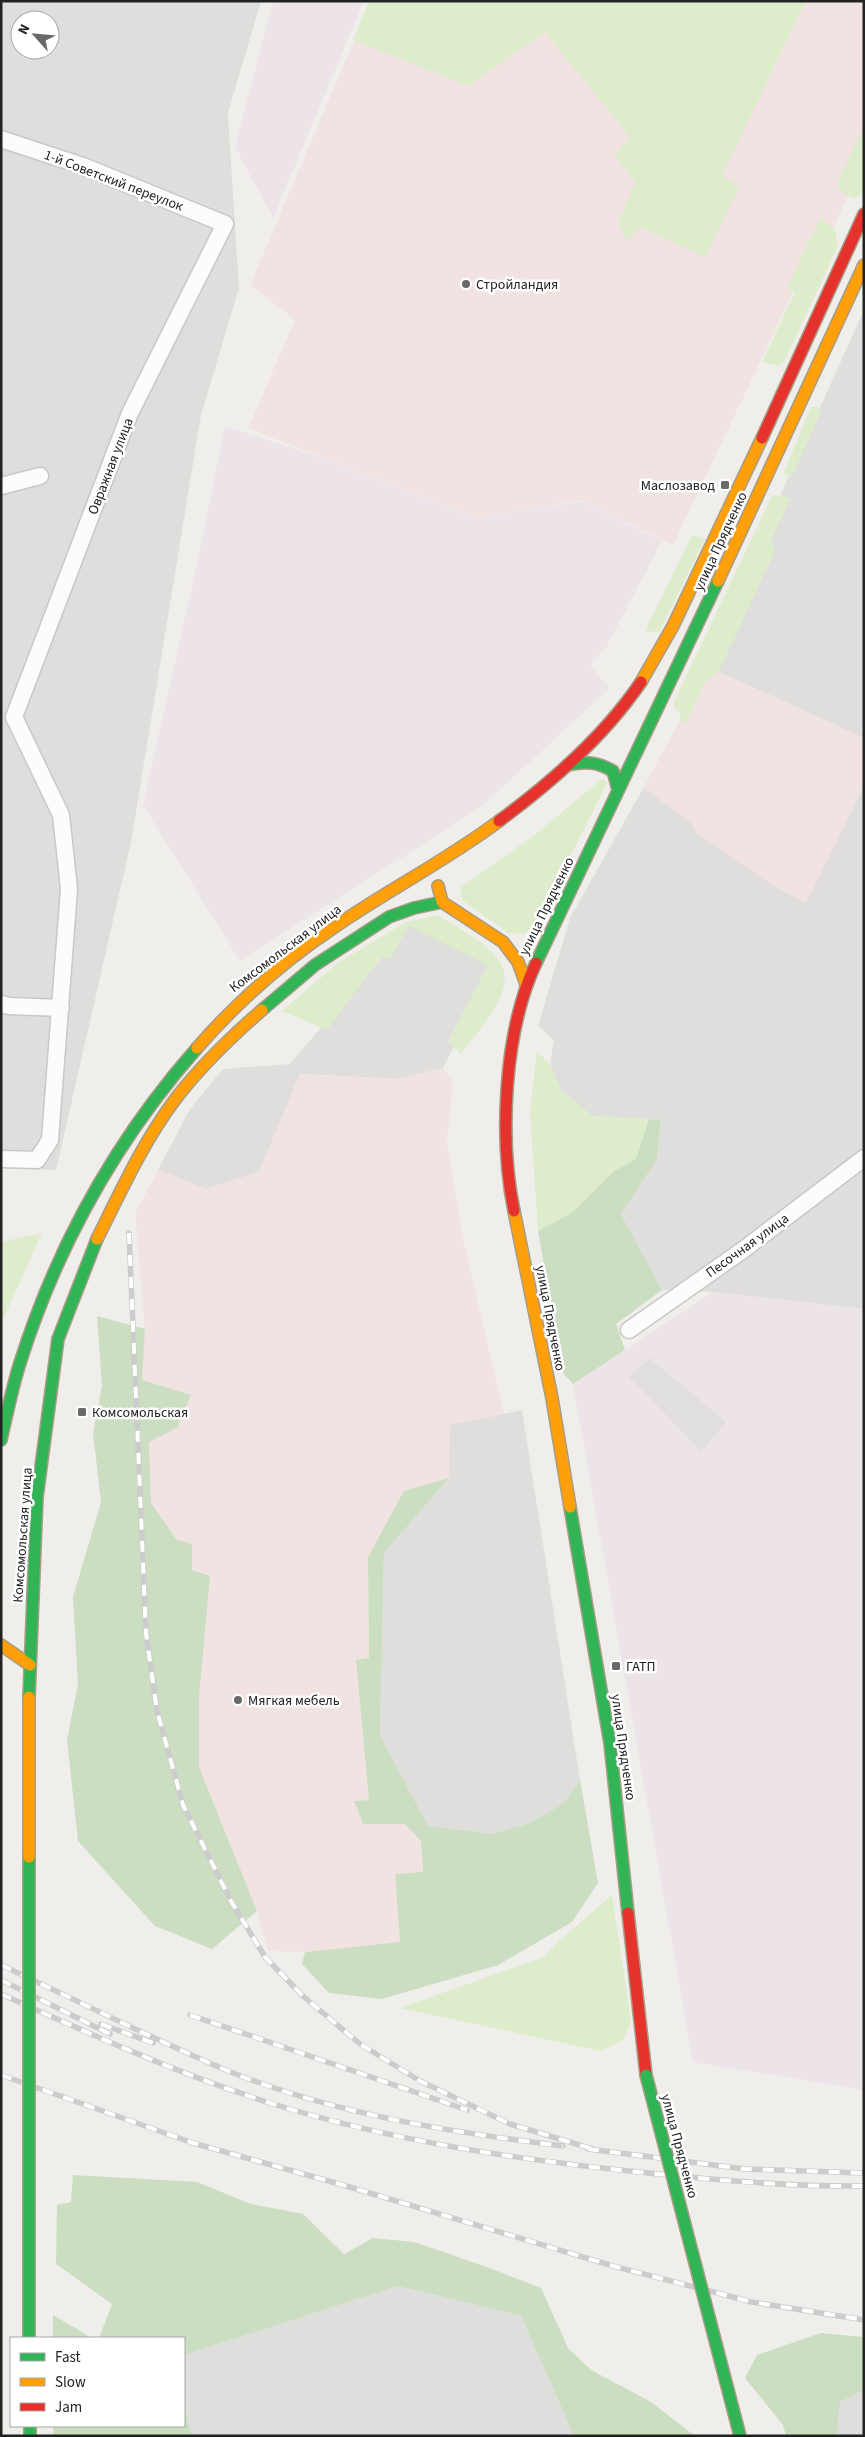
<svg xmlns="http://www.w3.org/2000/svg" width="865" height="2437" font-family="'Source Sans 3',sans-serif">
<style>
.residential{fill:#dfdedc;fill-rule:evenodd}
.commercial{fill:#f1e3e1}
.industrial{fill:#ede4e9}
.grass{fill:#ddeccb}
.forest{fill:#cbdec1}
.parking{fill:#e0dfde}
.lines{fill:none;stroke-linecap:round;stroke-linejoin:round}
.street-casing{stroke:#c9c8c7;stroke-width:19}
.fast-casing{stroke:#a79c86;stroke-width:14}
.slow-casing{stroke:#a79c86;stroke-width:14}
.jam-casing{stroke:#a79c86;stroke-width:14}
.street{stroke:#fdfcfc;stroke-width:16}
.fast{stroke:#30b455;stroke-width:11}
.slow{stroke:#ff9f0a;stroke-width:11}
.jam{stroke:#e5322d;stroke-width:11}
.rail-casing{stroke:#ccc;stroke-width:5.5}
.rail{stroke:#fff;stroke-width:4;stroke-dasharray:11;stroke-linecap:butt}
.fast-bridge-casing{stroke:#a79c86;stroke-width:14;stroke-linecap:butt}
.slow-bridge-casing{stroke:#a79c86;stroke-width:14;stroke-linecap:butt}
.fast-bridge{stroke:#30b455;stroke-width:11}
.slow-bridge{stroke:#ff9f0a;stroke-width:11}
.poi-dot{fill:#6a6968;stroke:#fff;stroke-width:2}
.labels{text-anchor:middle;stroke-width:5;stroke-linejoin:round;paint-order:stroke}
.street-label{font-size:14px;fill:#222;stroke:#fff}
.poi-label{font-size:14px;fill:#222;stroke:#fff;text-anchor:start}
</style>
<rect width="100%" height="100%" fill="#f0eeeb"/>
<path class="residential" d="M 1,1 L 261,1 L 228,113 L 239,288 L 201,415 L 131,842 L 56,1170 L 1,1168 ZM 20,20 L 50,20 L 50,50 L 20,50 Z
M 864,310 L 864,738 L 708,667 L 774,509 Z
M 864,786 L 864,1309 L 713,1292 L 662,1290 L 621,1214 L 657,1159 L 661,1120 L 592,1116 L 561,1090 L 550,1065 L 554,1040 L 538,1026 L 570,918 L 644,787 L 691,823 L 697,833 L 806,903 Z
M 413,921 L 497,963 L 443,1068 L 399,1079 L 300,1074 L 259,1172 L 206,1189 L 158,1170 L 190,1109 L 223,1069 L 290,1064 Z
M 522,1410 L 580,1780 L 564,1803 L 530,1823 L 492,1834 L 428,1826 L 380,1735 L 384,1553 L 449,1478 L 449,1425 Z
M 398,2286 L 521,2316 L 574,2436 L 192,2436 L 184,2405 L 184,2355 Z
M 864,2390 L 864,2436 L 837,2436 L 840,2402 Z"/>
<path class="commercial" d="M 371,1 L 542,30 L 627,112 L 791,1 L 864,1 L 864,162 L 811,277 L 798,282 L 673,545 L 581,500 L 476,518 L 248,428 L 295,320 L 250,285 Z
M 708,667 L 864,738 L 864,786 L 806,903 L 771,884 L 697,833 L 691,823 L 644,787 Z
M 443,1068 L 453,1082 L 447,1143 L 464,1243 L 504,1414 L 450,1425 L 449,1478 L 404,1491 L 368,1557 L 369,1659 L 356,1660 L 369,1800 L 354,1801 L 363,1824 L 405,1824 L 421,1841 L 423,1872 L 395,1875 L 400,1942 L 305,1952 L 268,1951 L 257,1911 L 199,1767 L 199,1697 L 192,1570 L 177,1540 L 151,1503 L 149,1442 L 177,1428 L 142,1380 L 145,1329 L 135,1214 L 158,1170 L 206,1189 L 259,1172 L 300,1074 L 399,1079 Z"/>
<path class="industrial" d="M 273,1 L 364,1 L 273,218 L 235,147 Z
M 225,426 L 319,457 L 476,518 L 581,501 L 662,541 L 607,646 L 590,666 L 610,688 L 481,807 L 240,961 L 143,805 L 198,560 Z
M 713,1292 L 864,1309 L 864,2090 L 693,2062 L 573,1384 Z"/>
<path class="grass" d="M 369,1 L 806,1 L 721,176 L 739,186 L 705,257 L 639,227 L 628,241 L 618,222 L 636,182 L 614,155 L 630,137 L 545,32 L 468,86 L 353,40 Z
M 864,127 L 864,188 L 861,195 L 854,198 C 845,194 837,193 838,181 Z
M 820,218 L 835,230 L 838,246 L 784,362 L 778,366 L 762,362 L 795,292 L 787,288 Z
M 811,407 L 818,407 L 821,412 L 792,476 L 786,475 L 784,472 Z
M 782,495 L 791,499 L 771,540 L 775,551 L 718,673 L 707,679 L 686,723 L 681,722 L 680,712 L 676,711 L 673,704 L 772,496 Z
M 692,535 L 705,539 L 659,632 L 645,631 Z
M 602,779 L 607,783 L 536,925 L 524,934 L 508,933 L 462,900 L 460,888 L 532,837 Z
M 437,915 C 526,965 520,979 461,1054 L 448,1041 L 488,965 L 409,926 L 390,959 L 381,957 L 327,1030 L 282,1011 L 339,962 L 404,923 Z
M 537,1051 L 550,1065 L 561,1090 L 592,1116 L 649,1119 L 636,1159 L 614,1171 L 572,1213 L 538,1231 L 530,1112 Z
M 42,1233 L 1,1324 L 1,1242 Z
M 612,1895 L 631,2021 L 623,2040 L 601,2051 L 400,2008 L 544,1957 L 559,1941 Z"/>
<path class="forest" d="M 649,1119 L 661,1120 L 657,1159 L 621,1214 L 662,1290 L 616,1324 L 625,1350 L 573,1384 L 563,1373 L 538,1231 L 572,1213 L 614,1171 L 636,1159 Z
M 97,1316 L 145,1329 L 142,1380 L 191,1395 L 177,1428 L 149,1442 L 151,1503 L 177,1540 L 192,1544 L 192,1570 L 210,1576 L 199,1697 L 199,1767 L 257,1911 L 212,1949 L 155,1926 L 78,1841 L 67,1740 L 78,1684 L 73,1597 L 101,1502 L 93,1433 L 102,1386 Z
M 449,1478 L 384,1553 L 380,1735 L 428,1826 L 492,1834 L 530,1823 L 564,1803 L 580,1780 L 598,1883 L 572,1922 L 498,1965 L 382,1999 L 329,1993 L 302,1964 L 305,1952 L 400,1942 L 395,1874 L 423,1872 L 421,1841 L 405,1824 L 363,1824 L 354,1801 L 369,1800 L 356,1660 L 369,1658 L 368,1557 L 404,1491 Z
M 73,2175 L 197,2182 L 251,2204 L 303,2214 L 344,2254 L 373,2238 L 414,2242 L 487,2267 L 541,2288 L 568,2348 L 591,2370 L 651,2402 L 695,2436 L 574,2436 L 521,2316 L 398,2286 L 184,2355 L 184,2338 L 99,2338 L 112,2304 L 56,2264 L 57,2205 L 71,2202 Z
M 53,2315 L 92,2338 L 53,2338 Z
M 821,2333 L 864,2337 L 864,2390 L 840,2402 L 837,2436 L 786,2436 L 783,2425 L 745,2378 L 757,2355 Z
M 184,2405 L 192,2436 L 53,2436 L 53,2426 L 184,2426 Z"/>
<path class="parking" d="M 650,1358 L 726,1422 L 701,1451 L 629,1377 Z"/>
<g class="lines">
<g class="street-casing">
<path id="street" d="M 1,139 L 83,166 L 225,224 L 130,413 L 14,717 L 61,815 L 69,889 L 50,1140 L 37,1160 L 1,1159
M 1,486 L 40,476
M 1,1004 L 9,1006 L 61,1008
M 629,1330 L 743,1250 L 864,1158"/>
</g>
<g class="fast-casing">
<path id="fast" d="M 568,765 C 586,761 597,762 613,771 L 618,790
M 536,963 L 718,581
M 262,1010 L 315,965 L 389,917 L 414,908 L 442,902
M 1,1440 C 7,1414 12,1388 20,1363 C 57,1246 116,1140 197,1048
M 570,1507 L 610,1743 L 628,1913
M 29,1697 L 37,1497 L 58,1339 L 97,1239
M 30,2426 L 30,2436"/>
</g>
<g class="slow-casing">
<path id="slow" d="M 718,581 L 864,265
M 641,682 L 673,626 L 762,438
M 438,886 L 442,902 L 503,942 L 518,962 L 526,984
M 197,1048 C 237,1002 285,960 336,926 C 390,889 447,860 499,821
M 514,1211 L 552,1398 L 570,1507
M 97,1239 C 121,1191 144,1140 177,1097 C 202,1065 232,1036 262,1010
M 1,1645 L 30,1665"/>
</g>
<g class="jam-casing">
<path id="jam" d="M 762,438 L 864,214
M 499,821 C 552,782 604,737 641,682
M 514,1211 C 499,1138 504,1031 536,963
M 628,1913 L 646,2075"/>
</g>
<use href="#street" class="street"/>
<use href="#fast" class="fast"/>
<use href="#slow" class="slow"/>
<use href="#jam" class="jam"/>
<g class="rail-casing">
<path id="rail" d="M 129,1233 L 146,1633 L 157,1711 L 183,1805 L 231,1901 L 265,1957 L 304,1997 L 360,2044 L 420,2081 L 510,2124 L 593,2149
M 1,1965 C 74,1999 147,2036 221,2068 C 328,2113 448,2132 563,2146
M 1,1980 L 110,2034
M 1,1994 C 88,2033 176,2073 267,2102 C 393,2142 526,2161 658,2174 C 726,2181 796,2187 864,2186
M 190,2015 L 467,2110
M 101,2024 L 153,2043
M 1,2075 L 193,2143 L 343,2185 L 613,2266 L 752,2302 L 864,2320
M 588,2149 L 745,2169 L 864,2173"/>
</g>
<use href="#rail" class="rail"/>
<g class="fast-bridge-casing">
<path id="fast-bridge" d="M 29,1857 L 29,2338
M 646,2075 L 740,2436"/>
</g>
<g class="slow-bridge-casing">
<path id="slow-bridge" d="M 29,1697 L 29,1857"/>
</g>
<use href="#fast-bridge" class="fast-bridge"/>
<use href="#slow-bridge" class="slow-bridge"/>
</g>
<g class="poi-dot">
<circle cx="466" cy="284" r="5"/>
<rect x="720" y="480" width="10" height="10" rx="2.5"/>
<rect x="77" y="1407" width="10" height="10" rx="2.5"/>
<rect x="611" y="1661" width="10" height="10" rx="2.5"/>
<circle cx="238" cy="1700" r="5"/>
</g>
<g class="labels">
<g class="street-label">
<text transform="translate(114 180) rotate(21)" y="5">1-й Советский переулок</text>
<text transform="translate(110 466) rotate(-69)" y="5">Овражная улица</text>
<text transform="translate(720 541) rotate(-65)" y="5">улица Прядченко</text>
<text transform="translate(546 906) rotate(-64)" y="5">улица Прядченко</text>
<text transform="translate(285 948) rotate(-37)" y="5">Комсомольская улица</text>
<text transform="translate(747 1245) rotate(-36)" y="5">Песочная улица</text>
<text transform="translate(551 1318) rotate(79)" y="5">улица Прядченко</text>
<text transform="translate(22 1535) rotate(-86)" y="5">Комсомольская улица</text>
<text transform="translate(624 1747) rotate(82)" y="5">улица Прядченко</text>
<text transform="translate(680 2146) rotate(75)" y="5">улица Прядченко</text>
</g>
<g class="poi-label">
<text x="476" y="289">Стройландия</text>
<text x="715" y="490" text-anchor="end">Маслозавод</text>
<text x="92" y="1417">Комсомольская</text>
<text x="626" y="1671">ГАТП</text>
<text x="248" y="1705">Мягкая мебель</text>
</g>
</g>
<rect width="865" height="2437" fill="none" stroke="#222222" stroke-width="5"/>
<rect x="10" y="2337" width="175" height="90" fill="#ffffff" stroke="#a7a7a7"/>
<rect x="20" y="2353" width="25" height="8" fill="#30b455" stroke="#a7a7a7"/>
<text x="55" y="2362" font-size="15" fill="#222222">Fast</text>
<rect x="20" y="2378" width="25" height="8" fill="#ff9f0a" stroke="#a7a7a7"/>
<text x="55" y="2387" font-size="15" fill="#222222">Slow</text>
<rect x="20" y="2403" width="25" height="8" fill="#e5322d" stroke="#a7a7a7"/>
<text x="55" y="2412" font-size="15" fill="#222222">Jam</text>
<g transform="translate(35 35) rotate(297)"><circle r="24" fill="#ffffff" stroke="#a7a7a7"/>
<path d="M0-4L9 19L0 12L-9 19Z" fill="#6a6968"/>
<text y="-8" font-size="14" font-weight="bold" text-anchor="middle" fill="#222222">N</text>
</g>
</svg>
